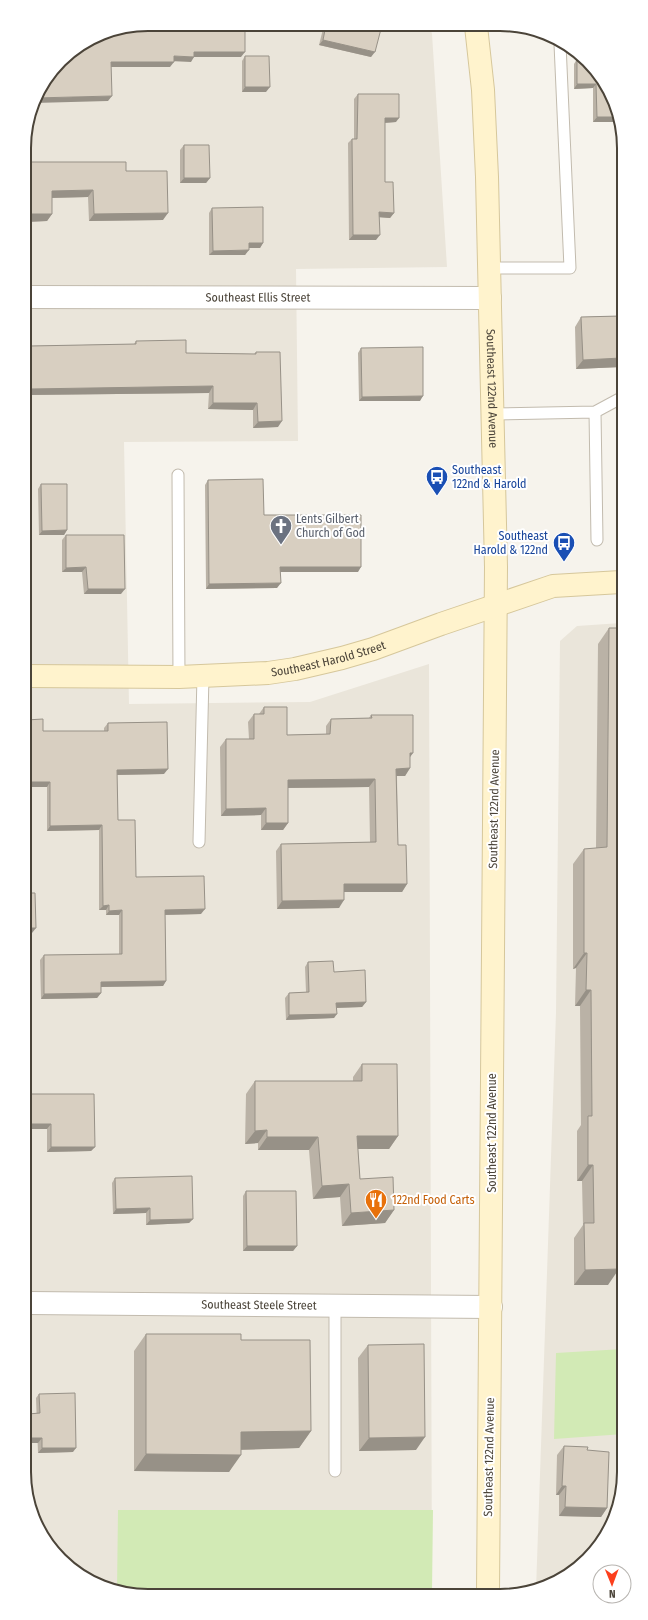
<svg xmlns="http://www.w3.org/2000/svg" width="648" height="1620" font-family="'Fira Sans Condensed',sans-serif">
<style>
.residential{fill:#eae5da}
.green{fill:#d2eab5}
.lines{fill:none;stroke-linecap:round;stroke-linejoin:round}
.lane-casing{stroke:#c2bbae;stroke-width:13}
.street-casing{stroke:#c2bbae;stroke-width:24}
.secondary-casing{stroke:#d6c79b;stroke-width:24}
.lane{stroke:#fff;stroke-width:11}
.street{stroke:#fff;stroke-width:22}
.secondary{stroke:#fff3cd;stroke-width:22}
.wall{fill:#bab2a6}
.shaded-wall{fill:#979187}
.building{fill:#d8cfc1;stroke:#979187}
.labels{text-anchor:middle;stroke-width:4;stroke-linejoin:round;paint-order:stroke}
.street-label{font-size:12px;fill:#4b4439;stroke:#fff}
.transit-label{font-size:12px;fill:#164399;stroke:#fff;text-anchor:start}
.worship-label{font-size:12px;fill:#5b616d;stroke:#fff;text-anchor:start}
.food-label{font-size:12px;fill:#c56008;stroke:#fff;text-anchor:start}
.rim{fill:none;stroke:#4b4439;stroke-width:2}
</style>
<rect width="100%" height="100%" fill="#f6f3ec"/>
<path class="residential" d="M 148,24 L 430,26 L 432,34 L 447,267 L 296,269 L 298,441 L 124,442 L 129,704 L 310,702 L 429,664 L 432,1592 L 124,1594 L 66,1565 L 41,1534 L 28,1504 L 24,140 L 37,93 L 66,55 L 101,33 Z
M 621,623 L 624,1480 L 615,1519 L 593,1554 L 562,1579 L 536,1590 L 556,1013 L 560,641 L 577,626 Z"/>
<path class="green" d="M 623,1349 L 624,1434 L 554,1439 L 556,1353 Z
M 118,1510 L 433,1510 L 432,1592 L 124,1594 L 117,1590 Z"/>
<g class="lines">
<g class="lane-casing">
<path id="lane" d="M 490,268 L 570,268 L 560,44
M 595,412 L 621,398
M 492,414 L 595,412 L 597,540
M 178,475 L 179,677
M 199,842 L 203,676
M 335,1471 L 335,1306"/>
</g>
<g class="street-casing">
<g id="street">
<path id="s1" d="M 25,297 L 490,298"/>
<path id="s2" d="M 28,1303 L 491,1307"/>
</g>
</g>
<g class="secondary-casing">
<g id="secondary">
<path id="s3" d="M 476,26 L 483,90 L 487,177 L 496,567 L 488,1592"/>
<path id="s4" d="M 26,676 L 179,677 L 268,673 L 295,669 L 342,658 L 373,649 L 441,624 L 553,586 L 621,582"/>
</g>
</g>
<use href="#lane" class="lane"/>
<use href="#street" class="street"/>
<use href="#secondary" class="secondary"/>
</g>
<path class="wall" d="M 324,25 L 382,25 L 371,57 L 319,45 Z
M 245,56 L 266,92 L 242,92 L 242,61 Z
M 577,59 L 585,59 L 620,116 L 620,122 L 593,122 L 593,88 L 574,89 L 574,64 Z
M 358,94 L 396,122 L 385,123 L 385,182 L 394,213 L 390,218 L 379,217 L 376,240 L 349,240 L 348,143 L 352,139 L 354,139 L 354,99 Z
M 184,145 L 210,178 L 206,183 L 180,183 L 180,150 Z
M 24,162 L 126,171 L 163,220 L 89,221 L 88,197 L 52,198 L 52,214 L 47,221 L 25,222 Z
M 212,208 L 263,243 L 260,248 L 249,248 L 245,255 L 209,255 L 209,213 Z
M 620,316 L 621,367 L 576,369 L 575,327 L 581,317 Z
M 136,341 L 186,353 L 254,354 L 256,352 L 278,427 L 253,428 L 253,410 L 208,409 L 209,393 L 26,395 L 25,352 L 30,346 L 134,344 Z
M 361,348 L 420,401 L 359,401 L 358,353 Z
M 208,480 L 264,515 L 358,572 L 280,572 L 277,588 L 206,589 L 205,485 Z
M 41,484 L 67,530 L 64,535 L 39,535 L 38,489 Z
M 66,535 L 121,594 L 84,594 L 82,572 L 62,572 L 62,540 Z
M 609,628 L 621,628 L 623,1181 L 618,1181 L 608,1285 L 574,1285 L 574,1238 L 583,1225 L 582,1181 L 577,1181 L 577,1131 L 581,1125 L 580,1006 L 575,1006 L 576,968 L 573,969 L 573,864 L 584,849 L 596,848 L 598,644 Z
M 264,707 L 287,735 L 326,734 L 326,726 L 331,719 L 369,718 L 371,715 L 410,757 L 410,768 L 405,776 L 397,776 L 398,845 L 407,884 L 402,892 L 344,892 L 339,908 L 277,909 L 276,851 L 281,844 L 370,842 L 369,787 L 288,788 L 288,823 L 283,830 L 261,830 L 261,815 L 221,816 L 220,747 L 226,739 L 249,739 L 248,722 L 254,714 L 259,714 Z
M 108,723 L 164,774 L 117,775 L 118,820 L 136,877 L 201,914 L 165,915 L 166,981 L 163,986 L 101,987 L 101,993 L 97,998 L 41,999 L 40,960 L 44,955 L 119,954 L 119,915 L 106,915 L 106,910 L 99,910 L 99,830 L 47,831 L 47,787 L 43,731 L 104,731 L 104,728 Z
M 308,962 L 334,972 L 366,1002 L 362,1007 L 337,1008 L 334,1018 L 286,1020 L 285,998 L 289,993 L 306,992 L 305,967 Z
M 362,1064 L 398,1136 L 389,1149 L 358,1149 L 360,1179 L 394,1210 L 385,1223 L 342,1226 L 340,1197 L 313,1199 L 309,1150 L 258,1150 L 258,1143 L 245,1144 L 246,1094 L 255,1081 L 353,1081 L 353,1077 Z
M 27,1082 L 31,1094 L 95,1147 L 91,1151 L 47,1152 L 47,1129 L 27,1129 Z
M 115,1178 L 193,1219 L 189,1223 L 146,1225 L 146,1213 L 113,1214 L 112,1183 Z
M 246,1191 L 297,1246 L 293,1251 L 243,1251 L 243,1196 Z
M 146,1334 L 241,1340 L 311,1431 L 299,1448 L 241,1450 L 229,1472 L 134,1471 L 134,1351 Z
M 368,1345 L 416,1450 L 359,1451 L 358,1358 Z
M 39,1394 L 73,1452 L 38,1453 L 36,1398 Z
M 564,1446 L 587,1450 L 607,1508 L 601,1517 L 559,1516 L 559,1495 L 556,1495 L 557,1455 Z"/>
<path class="shaded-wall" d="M 323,40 L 375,52 L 371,57 L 319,45 Z
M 194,52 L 245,52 L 241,57 L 191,57 Z
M 174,56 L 194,57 L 191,62 L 170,61 Z
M 111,62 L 174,62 L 170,67 L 108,67 Z
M 577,84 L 596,84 L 593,88 L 574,89 Z
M 245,87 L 270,87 L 266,92 L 242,92 Z
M 112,96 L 108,101 L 34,103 L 35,98 Z
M 597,117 L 620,117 L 620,122 L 593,122 Z
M 385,118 L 399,118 L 396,122 L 382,123 Z
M 184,178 L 210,178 L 206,183 L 180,183 Z
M 93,190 L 88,197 L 47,198 L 52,191 Z
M 379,212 L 394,213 L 390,218 L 376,217 Z
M 168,213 L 163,220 L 89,221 L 94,214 Z
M 24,214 L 52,214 L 47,221 L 25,222 Z
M 353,235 L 380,235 L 376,240 L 349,240 Z
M 249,243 L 263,243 L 260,248 L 245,248 Z
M 249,250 L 245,255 L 209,255 L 213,251 Z
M 621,358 L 621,367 L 576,369 L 583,360 Z
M 213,386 L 209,393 L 26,395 L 30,389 Z
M 423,396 L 420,401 L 359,401 L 362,397 Z
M 213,403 L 257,403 L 253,410 L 208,409 Z
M 282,421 L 278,427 L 253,428 L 258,422 Z
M 67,530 L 64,535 L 39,535 L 42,531 Z
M 86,567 L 82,572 L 62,572 L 66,568 Z
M 280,567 L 361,567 L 358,572 L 277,572 Z
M 281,583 L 277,588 L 206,589 L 209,584 Z
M 88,589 L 125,589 L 121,594 L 84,594 Z
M 410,753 L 413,753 L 408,760 Z
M 410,768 L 405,776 L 391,776 L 396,769 Z
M 168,769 L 164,774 L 114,775 L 117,770 Z
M 375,779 L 369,787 L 283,788 L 288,780 Z
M 26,782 L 50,782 L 47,787 L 26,787 Z
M 266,808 L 261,815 L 221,816 L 226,809 Z
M 266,823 L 288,823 L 283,830 L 261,830 Z
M 102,825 L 99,830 L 47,831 L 50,826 Z
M 344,884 L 407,884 L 402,892 L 339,892 Z
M 344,900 L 339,908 L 277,909 L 282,901 Z
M 109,905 L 106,910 L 99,910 L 103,906 Z
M 205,909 L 201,914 L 161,915 L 165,910 Z
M 122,910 L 119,915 L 106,915 L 109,911 Z
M 27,928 L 36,928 L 32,933 L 27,933 Z
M 584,953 L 587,953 L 576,968 L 573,969 Z
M 166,981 L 163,986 L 97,987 L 101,982 Z
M 586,990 L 591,990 L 580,1006 L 575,1006 Z
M 101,993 L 97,998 L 41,999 L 44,994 Z
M 366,1002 L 362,1007 L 333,1008 L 336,1003 Z
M 337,1014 L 334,1018 L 286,1020 L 289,1015 Z
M 27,1124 L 51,1124 L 47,1129 L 27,1129 Z
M 267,1130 L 258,1143 L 245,1144 L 255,1131 Z
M 357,1136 L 398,1136 L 389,1149 L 348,1149 Z
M 267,1137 L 318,1137 L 309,1150 L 258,1150 Z
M 51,1147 L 95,1147 L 91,1151 L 47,1152 Z
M 588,1165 L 593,1165 L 582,1181 L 577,1181 Z
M 618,1165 L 623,1165 L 623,1181 L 607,1181 Z
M 349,1184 L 340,1197 L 313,1199 L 322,1186 Z
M 150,1208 L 146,1213 L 113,1214 L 116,1209 Z
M 394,1210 L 385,1223 L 342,1226 L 351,1213 Z
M 193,1219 L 189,1223 L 146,1225 L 150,1220 Z
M 247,1246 L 297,1246 L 293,1251 L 243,1251 Z
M 619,1269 L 608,1285 L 574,1285 L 585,1270 Z
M 311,1431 L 299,1448 L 229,1450 L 241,1432 Z
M 425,1437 L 416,1450 L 359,1451 L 369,1438 Z
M 28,1438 L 42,1438 L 38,1443 L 28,1443 Z
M 42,1448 L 76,1448 L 73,1452 L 38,1453 Z
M 146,1454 L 241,1455 L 229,1472 L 134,1471 Z
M 562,1486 L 566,1486 L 559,1495 L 556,1495 Z
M 565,1507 L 607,1508 L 601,1517 L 559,1516 Z"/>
<path class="building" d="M 148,24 L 245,25 L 245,52 L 194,52 L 194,57 L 174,56 L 174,62 L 111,62 L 112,96 L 35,98 L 37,93 L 66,55 L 101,33 L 111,31 L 116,31 L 116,30 Z
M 326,25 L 382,25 L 375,52 L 323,40 Z
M 245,56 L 269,56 L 270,87 L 245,87 Z
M 577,59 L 585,59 L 607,86 L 620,117 L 597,117 L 596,84 L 577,84 Z
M 358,94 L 399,94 L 399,118 L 385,118 L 385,182 L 393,182 L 394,213 L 379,212 L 380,235 L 353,235 L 352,139 L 357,139 Z
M 184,145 L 209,145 L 210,178 L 184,178 Z
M 24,162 L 126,162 L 126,171 L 167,171 L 168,213 L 94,214 L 93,190 L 52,191 L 52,214 L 24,214 Z
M 263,207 L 263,243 L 249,243 L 249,250 L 213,251 L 212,208 Z
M 620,316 L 621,358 L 583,360 L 581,317 Z
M 186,340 L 186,353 L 256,354 L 256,352 L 280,352 L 282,421 L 258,422 L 257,403 L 213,403 L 213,386 L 30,389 L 30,346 L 136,344 L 136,341 Z
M 423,347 L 423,396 L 362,397 L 361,348 Z
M 263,479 L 264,515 L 361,515 L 361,567 L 280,567 L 281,583 L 209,584 L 208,480 Z
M 41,484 L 67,484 L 67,530 L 42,531 Z
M 66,535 L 124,535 L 125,589 L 88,589 L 86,567 L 66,568 Z
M 609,628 L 621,628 L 623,1165 L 618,1165 L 619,1269 L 585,1270 L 584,1223 L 594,1223 L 593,1165 L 588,1165 L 588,1116 L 592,1116 L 591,990 L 586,990 L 587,953 L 584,953 L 584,849 L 607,847 Z
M 264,707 L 287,707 L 287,735 L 330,734 L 331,719 L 372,718 L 371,715 L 413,715 L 413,753 L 410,753 L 410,768 L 396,769 L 398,845 L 406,845 L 407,884 L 344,884 L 344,900 L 282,901 L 281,844 L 376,842 L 375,779 L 288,780 L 288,823 L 266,823 L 266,808 L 226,809 L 226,739 L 254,739 L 254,714 L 264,714 Z
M 43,719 L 43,731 L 108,731 L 108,723 L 167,722 L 168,769 L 117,770 L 118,820 L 135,820 L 136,877 L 204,876 L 205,909 L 165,910 L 166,981 L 101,982 L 101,993 L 44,994 L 44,955 L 122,954 L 122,910 L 109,911 L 109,905 L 103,906 L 102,825 L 50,826 L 50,782 L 26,782 L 26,720 Z
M 26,893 L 35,893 L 36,928 L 27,928 Z
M 333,961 L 334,972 L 365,970 L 366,1002 L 336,1003 L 337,1014 L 289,1015 L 289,993 L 309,992 L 308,962 Z
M 362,1064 L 397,1064 L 398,1136 L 357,1136 L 360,1179 L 393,1177 L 394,1210 L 351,1213 L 349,1184 L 322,1186 L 318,1137 L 267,1137 L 267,1130 L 255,1131 L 255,1081 L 362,1081 Z
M 27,1082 L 31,1082 L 31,1094 L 94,1094 L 95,1147 L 51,1147 L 51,1124 L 27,1124 Z
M 192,1176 L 193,1219 L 150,1220 L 150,1208 L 116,1209 L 115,1178 Z
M 246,1191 L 296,1191 L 297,1246 L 247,1246 Z
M 146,1334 L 241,1334 L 241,1340 L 310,1340 L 311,1431 L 241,1432 L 241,1455 L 146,1454 Z
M 424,1344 L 425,1437 L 369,1438 L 368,1345 Z
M 75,1393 L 76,1448 L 42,1448 L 42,1438 L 28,1438 L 28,1414 L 40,1413 L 39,1394 Z
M 564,1446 L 588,1447 L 587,1450 L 609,1452 L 607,1508 L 565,1507 L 566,1486 L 562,1486 Z"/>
<defs>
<g id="bus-pin" transform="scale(1.15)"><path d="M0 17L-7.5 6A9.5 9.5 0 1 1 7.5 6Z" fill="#1a4fb4" stroke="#fff"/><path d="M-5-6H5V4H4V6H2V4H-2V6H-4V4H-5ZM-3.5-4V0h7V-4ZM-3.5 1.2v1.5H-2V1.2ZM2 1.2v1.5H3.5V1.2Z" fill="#fff"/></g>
<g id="church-pin" transform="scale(1.15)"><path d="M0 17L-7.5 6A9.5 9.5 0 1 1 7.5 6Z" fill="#6b7280" stroke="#fff"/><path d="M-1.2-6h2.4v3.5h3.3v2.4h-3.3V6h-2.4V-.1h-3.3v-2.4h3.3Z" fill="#fff"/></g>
<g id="restaurant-pin" transform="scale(1.15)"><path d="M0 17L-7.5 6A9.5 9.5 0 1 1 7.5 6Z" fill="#e8710a" stroke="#fff"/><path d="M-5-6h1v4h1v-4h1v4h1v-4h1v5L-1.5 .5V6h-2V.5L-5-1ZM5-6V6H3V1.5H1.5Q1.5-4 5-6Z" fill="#fff"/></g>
</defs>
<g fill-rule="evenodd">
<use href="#bus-pin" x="437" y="477"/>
<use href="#church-pin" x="281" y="526"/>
<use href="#bus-pin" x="564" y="543"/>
<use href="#restaurant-pin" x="376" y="1200"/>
</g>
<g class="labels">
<g class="street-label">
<text dy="4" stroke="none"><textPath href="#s1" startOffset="233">Southeast Ellis Street</textPath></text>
<text dy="4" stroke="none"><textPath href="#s3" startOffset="363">Southeast 122nd Avenue</textPath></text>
<text dy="4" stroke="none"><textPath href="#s4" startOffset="304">Southeast Harold Street</textPath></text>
<text transform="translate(494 809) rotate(-89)" y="4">Southeast 122nd Avenue</text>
<text transform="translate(492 1133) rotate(-90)" y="4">Southeast 122nd Avenue</text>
<text dy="4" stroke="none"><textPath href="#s2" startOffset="231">Southeast Steele Street</textPath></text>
<text transform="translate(489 1457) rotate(-89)" y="4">Southeast 122nd Avenue</text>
</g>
<g class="transit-label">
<text x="452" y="474">Southeast<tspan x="452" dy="14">122nd &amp; Harold</tspan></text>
<text x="548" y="540" text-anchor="end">Southeast<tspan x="548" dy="14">Harold &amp; 122nd</tspan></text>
</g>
<g class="worship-label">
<text x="296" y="523">Lents Gilbert<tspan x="296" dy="14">Church of God</tspan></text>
</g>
<g class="food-label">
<text x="392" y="1204">122nd Food Carts</text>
</g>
</g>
<path d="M0 0H648V1620H0ZM148 31H500A117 117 0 0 1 617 148V1472A117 117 0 0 1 500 1589H148A117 117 0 0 1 31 1472V148A117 117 0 0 1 148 31Z" fill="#fff" fill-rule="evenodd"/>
<path class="rim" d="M148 31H500A117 117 0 0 1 617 148V1472A117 117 0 0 1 500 1589H148A117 117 0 0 1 31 1472V148A117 117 0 0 1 148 31Z"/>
<g transform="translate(612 1584) rotate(179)"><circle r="19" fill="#ffffff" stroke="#b7b4b0"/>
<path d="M0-3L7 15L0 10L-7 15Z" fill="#fc3f1d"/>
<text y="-6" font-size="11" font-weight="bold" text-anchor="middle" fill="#4b4439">N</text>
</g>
</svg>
